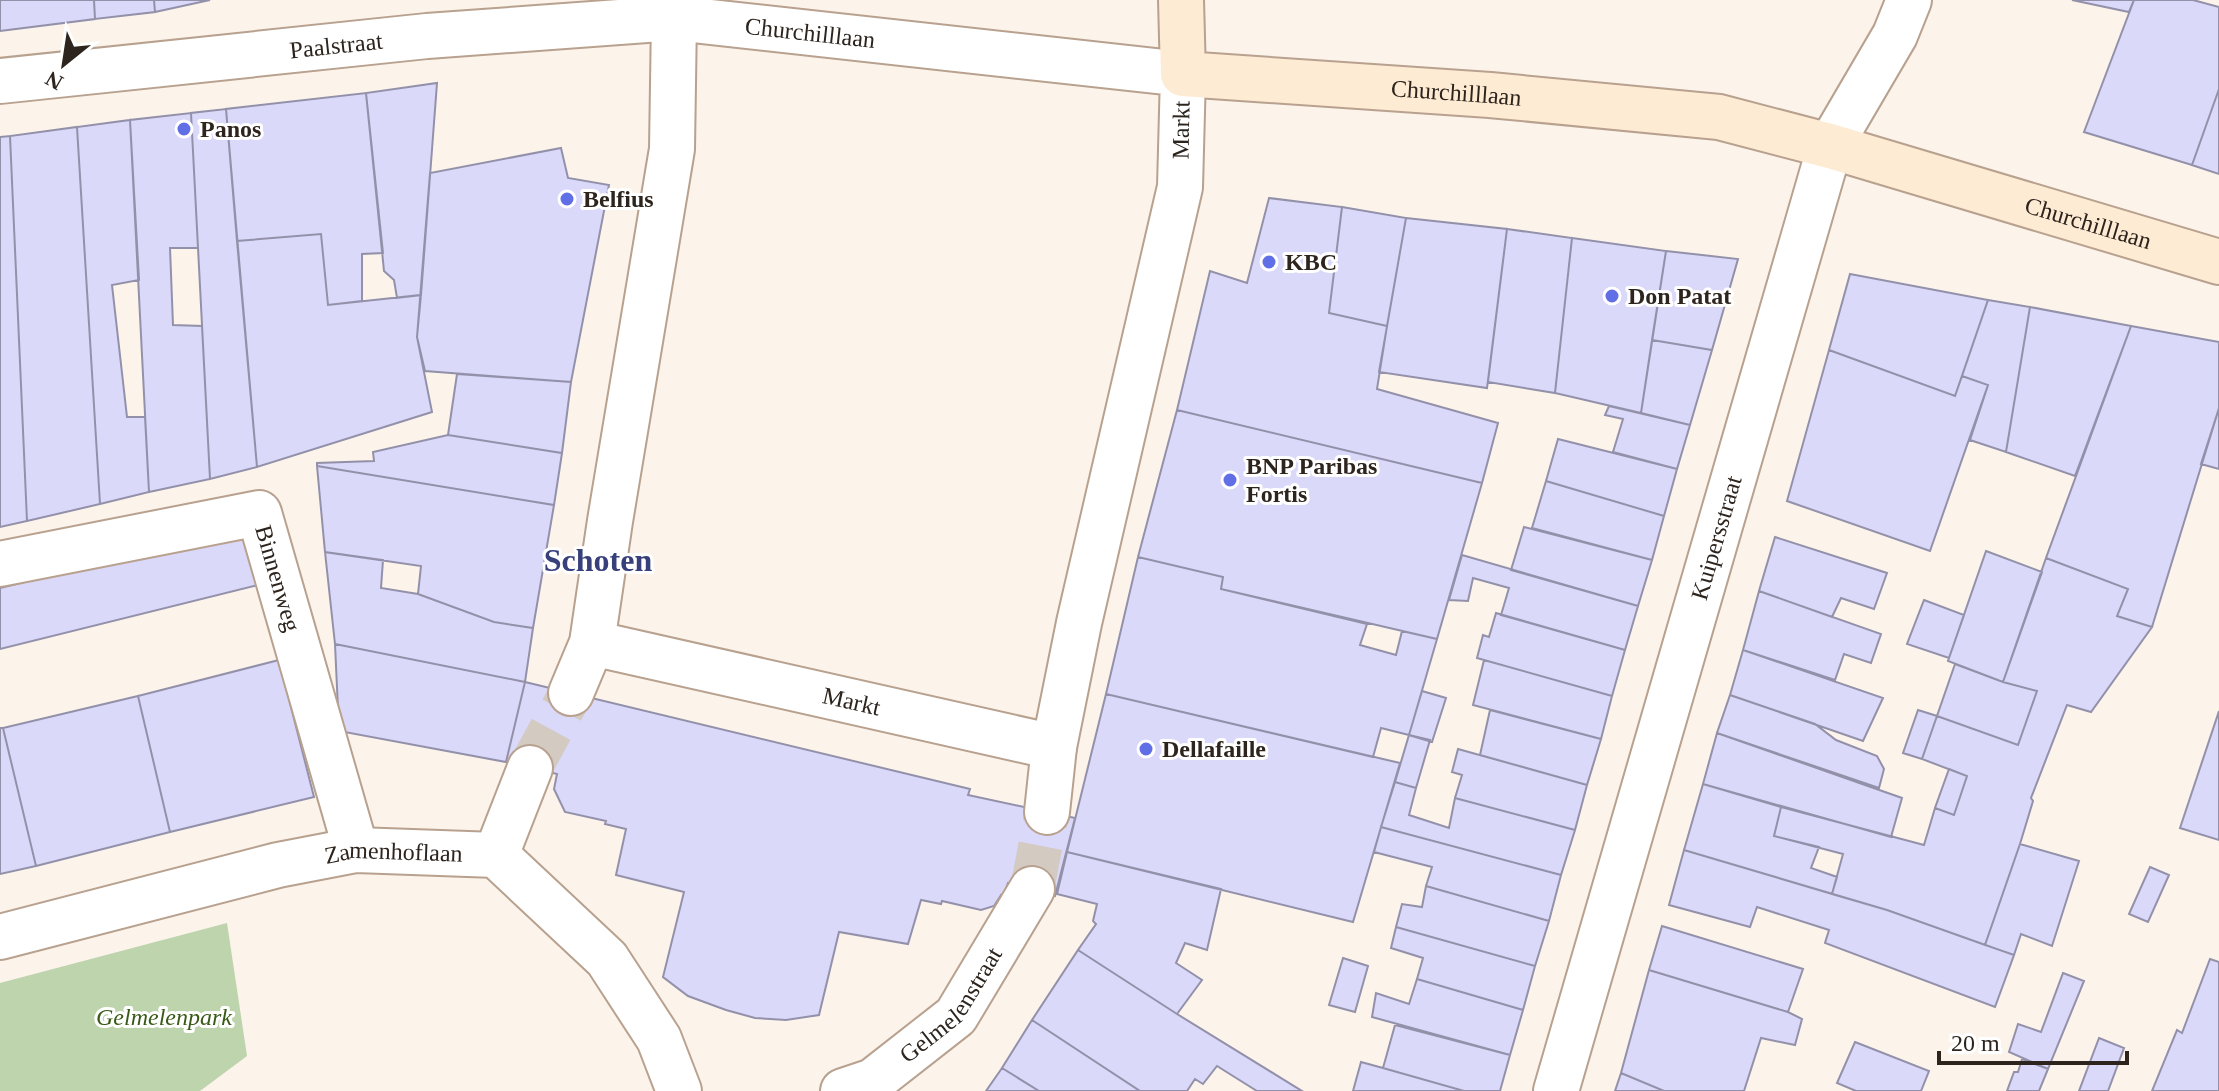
<svg xmlns="http://www.w3.org/2000/svg" width="2219" height="1091" font-family="Georgia,serif">
<style>
.green{fill:#bdd4ad}
.building{fill:#dbd9f9;stroke:#9391aa;stroke-width:2}
.lines{fill:none;stroke-linecap:round;stroke-linejoin:round}
.street-tunnel{stroke:#d3cac2;stroke-width:44;stroke-dasharray:44 22;stroke-linecap:butt}
.street-casing{stroke:#b8a18e;stroke-width:48}
.secondary-casing{stroke:#b8a18e;stroke-width:48}
.street{stroke:#fff;stroke-width:44}
.secondary{stroke:#feebd4;stroke-width:44}
.poi-dot{fill:#616fe7;stroke:#fff;stroke-width:3}
.labels{text-anchor:middle;stroke-width:6;stroke-linejoin:round;paint-order:stroke}
.street-label{font-size:24px;fill:#2d241d;stroke:#fff}
.poi-label{font-size:24px;font-weight:bold;fill:#2d241d;stroke:#fff;text-anchor:start}
.park-label{font-size:24px;font-style:italic;fill:#395a16;stroke:#fff}
.district-label{font-size:32px;font-weight:bold;fill:#37407b;stroke:#fff}
</style>
<rect width="100%" height="100%" fill="#fcf3eb"/>
<path class="green" d="M 227,923 L 247,1056 L 200,1091 L 0,1091 L 0,983 Z"/>
<path class="building" d="M 0,0 L 94,0 L 95,19 L 0,31 Z
M 94,0 L 154,0 L 155,12 L 95,19 Z
M 154,0 L 210,0 L 155,12 Z
M 2072,0 L 2134,0 L 2129,12 Z
M 2134,0 L 2193,0 L 2219,7 L 2219,89 L 2192,165 L 2084,132 Z
M 437,83 L 421,295 L 397,298 L 394,280 L 384,271 L 366,93 Z
M 2219,89 L 2219,174 L 2192,165 Z
M 366,93 L 383,253 L 362,254 L 362,301 L 328,305 L 321,234 L 237,241 L 226,109 Z
M 226,109 L 257,467 L 210,479 L 191,113 Z
M 191,113 L 198,248 L 170,248 L 173,325 L 202,326 L 210,479 L 149,492 L 130,120 Z
M 130,120 L 139,280 L 112,285 L 127,417 L 145,417 L 149,492 L 100,504 L 77,127 Z
M 77,127 L 100,504 L 27,521 L 10,136 Z
M 10,136 L 27,521 L 0,527 L 0,137 Z
M 561,148 L 568,178 L 609,185 L 571,382 L 425,371 L 417,337 L 430,173 Z
M 1269,198 L 1342,207 L 1329,313 L 1387,326 L 1377,389 L 1498,423 L 1482,483 L 1177,410 L 1210,271 L 1247,283 Z
M 1342,207 L 1406,218 L 1387,326 L 1329,313 Z
M 1406,218 L 1507,229 L 1487,388 L 1379,372 Z
M 1507,229 L 1572,238 L 1555,393 L 1488,382 Z
M 321,234 L 328,305 L 421,295 L 417,337 L 432,412 L 257,467 L 237,241 Z
M 1572,238 L 1666,251 L 1641,413 L 1555,393 Z
M 1666,251 L 1738,259 L 1712,350 L 1652,340 Z
M 1850,274 L 1988,300 L 1955,396 L 1829,350 Z
M 1988,300 L 2030,307 L 2006,452 L 1970,440 L 1988,385 L 1962,376 Z
M 2030,307 L 2131,326 L 2075,476 L 2006,452 Z
M 2131,326 L 2219,342 L 2219,408 L 2152,627 L 2117,616 L 2128,589 L 2046,558 Z
M 1652,340 L 1712,350 L 1690,425 L 1641,413 Z
M 1829,350 L 1955,396 L 1962,376 L 1988,385 L 1930,551 L 1787,501 Z
M 457,374 L 571,382 L 562,453 L 448,435 Z
M 1609,406 L 1690,425 L 1677,469 L 1613,452 L 1623,419 L 1605,415 Z
M 2219,408 L 2219,469 L 2201,464 Z
M 1177,410 L 1482,483 L 1437,639 L 1221,589 L 1223,577 L 1138,557 Z
M 448,435 L 562,453 L 554,505 L 317,466 L 317,463 L 374,461 L 373,452 Z
M 1558,439 L 1677,469 L 1664,516 L 1546,481 Z
M 317,466 L 554,505 L 533,628 L 494,622 L 418,594 L 421,566 L 325,552 Z
M 1546,481 L 1664,516 L 1652,560 L 1532,528 Z
M 1524,527 L 1652,560 L 1638,606 L 1511,570 Z
M 244,528 L 262,584 L 0,649 L 0,588 Z
M 1775,537 L 1887,573 L 1874,609 L 1841,598 L 1832,617 L 1759,591 Z
M 1986,551 L 2042,572 L 2003,682 L 1948,661 Z
M 325,552 L 383,560 L 381,588 L 418,594 L 494,622 L 533,628 L 525,682 L 335,644 Z
M 1462,555 L 1638,606 L 1625,650 L 1501,615 L 1509,588 L 1473,578 L 1468,601 L 1449,600 Z
M 1138,557 L 1223,577 L 1221,589 L 1367,624 L 1360,645 L 1396,655 L 1402,631 L 1437,639 L 1409,735 L 1381,728 L 1373,757 L 1106,694 Z
M 2046,558 L 2128,589 L 2117,616 L 2152,627 L 2091,712 L 2067,705 L 2031,798 L 2033,801 L 2020,844 L 1985,945 L 1887,910 L 1832,894 L 1843,854 L 1774,836 L 1781,807 L 1924,845 L 1935,808 L 1954,815 L 1967,776 L 1922,759 L 1937,716 L 2018,745 L 2037,691 L 2003,682 Z
M 1759,591 L 1881,634 L 1871,663 L 1844,654 L 1835,680 L 1743,650 Z
M 1924,600 L 1964,615 L 1949,658 L 1907,644 Z
M 1496,613 L 1625,650 L 1612,696 L 1477,658 L 1483,635 L 1489,637 Z
M 335,644 L 525,682 L 506,762 L 339,731 Z
M 1743,650 L 1883,698 L 1863,741 L 1730,695 Z
M 279,660 L 314,797 L 170,832 L 138,696 Z
M 1484,660 L 1612,696 L 1601,739 L 1473,705 Z
M 1955,664 L 2003,682 L 2037,691 L 2018,745 L 1937,716 Z
M 525,682 L 970,789 L 968,795 L 1075,818 L 1055,896 L 1008,883 L 1003,897 L 1001,895 L 994,906 L 981,910 L 942,901 L 941,904 L 921,900 L 908,944 L 839,932 L 819,1015 L 786,1020 L 755,1018 L 726,1010 L 688,996 L 663,977 L 684,892 L 616,875 L 626,829 L 605,824 L 606,821 L 565,812 L 554,789 L 557,774 L 506,762 Z
M 1422,691 L 1446,698 L 1432,742 L 1409,735 Z
M 1106,694 L 1400,763 L 1353,922 L 1067,852 Z
M 1730,695 L 1815,724 L 1836,740 L 1877,756 L 1884,769 L 1879,788 L 1717,733 Z
M 138,696 L 170,832 L 36,866 L 3,728 Z
M 1490,710 L 1601,739 L 1587,785 L 1480,755 Z
M 1918,710 L 1937,716 L 1922,759 L 1903,753 Z
M 2219,711 L 2219,840 L 2180,828 Z
M 0,728 L 3,728 L 36,866 L 0,874 Z
M 1717,733 L 1902,798 L 1891,837 L 1703,784 Z
M 1409,735 L 1430,740 L 1416,788 L 1395,782 Z
M 1458,749 L 1587,785 L 1575,830 L 1455,798 L 1462,775 L 1452,772 Z
M 1949,769 L 1967,776 L 1954,815 L 1935,808 Z
M 1395,782 L 1416,788 L 1409,815 L 1449,828 L 1455,798 L 1575,830 L 1561,875 L 1381,827 Z
M 1703,784 L 1781,807 L 1774,836 L 1819,847 L 1811,868 L 1837,877 L 1832,894 L 1684,850 Z
M 1381,827 L 1561,875 L 1549,921 L 1426,886 L 1432,867 L 1374,852 Z
M 2020,844 L 2079,861 L 2052,946 L 2021,934 L 2014,955 L 1985,945 Z
M 1684,850 L 1887,910 L 2014,955 L 1995,1007 L 1825,943 L 1829,930 L 1757,907 L 1750,927 L 1669,905 Z
M 1067,852 L 1221,889 L 1207,950 L 1185,943 L 1176,963 L 1202,980 L 1177,1014 L 1078,950 L 1096,924 L 1093,921 L 1097,904 L 1057,894 Z
M 2150,867 L 2169,875 L 2148,922 L 2129,914 Z
M 1426,886 L 1549,921 L 1535,966 L 1396,927 L 1402,904 L 1422,907 Z
M 1662,926 L 1803,969 L 1788,1012 L 1649,970 Z
M 1396,927 L 1535,966 L 1523,1010 L 1417,979 L 1423,958 L 1391,948 Z
M 1078,950 L 1177,1014 L 1302,1091 L 1257,1091 L 1217,1066 L 1203,1084 L 1195,1079 L 1187,1091 L 1140,1091 L 1032,1020 Z
M 1343,958 L 1368,966 L 1355,1012 L 1329,1005 Z
M 2210,959 L 2219,962 L 2219,1091 L 2152,1091 L 2177,1030 L 2182,1033 Z
M 1649,970 L 1788,1012 L 1802,1019 L 1795,1045 L 1761,1038 L 1744,1091 L 1664,1091 L 1621,1073 Z
M 2063,973 L 2084,981 L 2048,1069 L 2009,1052 L 2018,1024 L 2041,1032 Z
M 1417,979 L 1523,1010 L 1510,1055 L 1372,1017 L 1376,993 L 1409,1004 Z
M 1032,1020 L 1140,1091 L 1039,1091 L 1002,1068 Z
M 1395,1025 L 1510,1055 L 1500,1091 L 1464,1091 L 1383,1068 Z
M 2099,1038 L 2124,1048 L 2108,1091 L 2079,1091 Z
M 1855,1042 L 1929,1071 L 1921,1091 L 1856,1091 L 1837,1083 Z
M 2022,1059 L 2048,1069 L 2039,1091 L 2007,1091 L 2014,1072 L 2018,1072 Z
M 1361,1062 L 1383,1068 L 1464,1091 L 1353,1091 Z
M 1002,1068 L 1039,1091 L 986,1091 Z
M 1621,1073 L 1664,1091 L 1615,1091 Z"/>
<g class="lines">
<path class="street-tunnel" d="M 530,768 L 571,693
M 1032,889 L 1047,812"/>
<g class="street-casing">
<g id="street">
<path id="s1" d="M 0,81 L 427,36 L 674,18 L 1183,74 L 1180,187 L 1079,623 L 1054,747 L 1047,812"/>
<path id="s2" d="M 0,564 L 259,513 L 356,850"/>
<path id="s3" d="M 592,643 L 1054,747"/>
<path d="M 571,693 L 592,643 L 610,521 L 672,149 L 674,18 L 669,0"/>
<path d="M 496,855 L 530,768"/>
<path id="s4" d="M 0,937 L 278,865 L 356,850 L 496,855 L 607,959 L 659,1039 L 679,1091"/>
<path id="s5" d="M 843,1091 L 873,1081 L 956,1016 L 1032,889"/>
<path id="s6" d="M 1556,1091 L 1830,146 L 1895,35 L 1909,0"/>
</g>
</g>
<g class="secondary-casing">
<g id="secondary">
<path id="s7" d="M 1181,0 L 1183,74 L 1490,95 L 1719,117 L 1830,146 L 2219,262"/>
</g>
</g>
<use href="#street" class="street"/>
<use href="#secondary" class="secondary"/>
</g>
<g class="poi-dot">
<circle cx="184" cy="129" r="8"/>
<circle cx="567" cy="199" r="8"/>
<circle cx="1269" cy="262" r="8"/>
<circle cx="1612" cy="296" r="8"/>
<circle cx="1230" cy="480" r="8"/>
<circle cx="1146" cy="749" r="8"/>
</g>
<g class="labels">
<g class="street-label">
<text dy="8" stroke="none"><textPath href="#s1" startOffset="814">Churchilllaan</textPath></text>
<text dy="8" stroke="none"><textPath href="#s1" startOffset="338">Paalstraat</textPath></text>
<text dy="8" stroke="none"><textPath href="#s7" startOffset="348">Churchilllaan</textPath></text>
<text transform="translate(1181 130) rotate(-89)" y="8">Markt</text>
<text dy="8" stroke="none"><textPath href="#s7" startOffset="996">Churchilllaan</textPath></text>
<text dy="8" stroke="none"><textPath href="#s6" startOffset="576">Kuipersstraat</textPath></text>
<text dy="8" stroke="none"><textPath href="#s2" startOffset="332">Binnenweg</textPath></text>
<text dy="8" stroke="none"><textPath href="#s3" startOffset="266">Markt</textPath></text>
<text dy="8" stroke="none"><textPath href="#s4" startOffset="404">Zamenhoflaan</textPath></text>
<text dy="8" stroke="none"><textPath href="#s5" startOffset="142">Gelmelenstraat</textPath></text>
</g>
<g class="poi-label">
<text x="200" y="137">Panos</text>
<text x="583" y="207">Belfius</text>
<text x="1285" y="270">KBC</text>
<text x="1628" y="304">Don Patat</text>
<text x="1246" y="474">BNP Paribas<tspan x="1246" dy="28">Fortis</tspan></text>
<text x="1162" y="757">Dellafaille</text>
</g>
<g class="park-label">
<text x="164" y="1025">Gelmelenpark</text>
</g>
<g class="district-label">
<text x="598" y="571">Schoten</text>
</g>
</g>
<g transform="translate(64 64) rotate(210)" stroke="#ffffff" stroke-width="6" paint-order="stroke">
<path d="M0-6L14 30L0 20L-14 30Z" fill="#2d241d"/>
<text y="-12" font-size="22" font-weight="bold" text-anchor="middle" fill="#2d241d">N</text>
</g>
<path d="M1939 1051v12h188v-12" fill="none" stroke="#2d241d" stroke-width="4"/>
<text x="1951" y="1051" font-size="24" fill="#2d241d" stroke="#ffffff" stroke-width="6" paint-order="stroke">20 m</text>
</svg>
